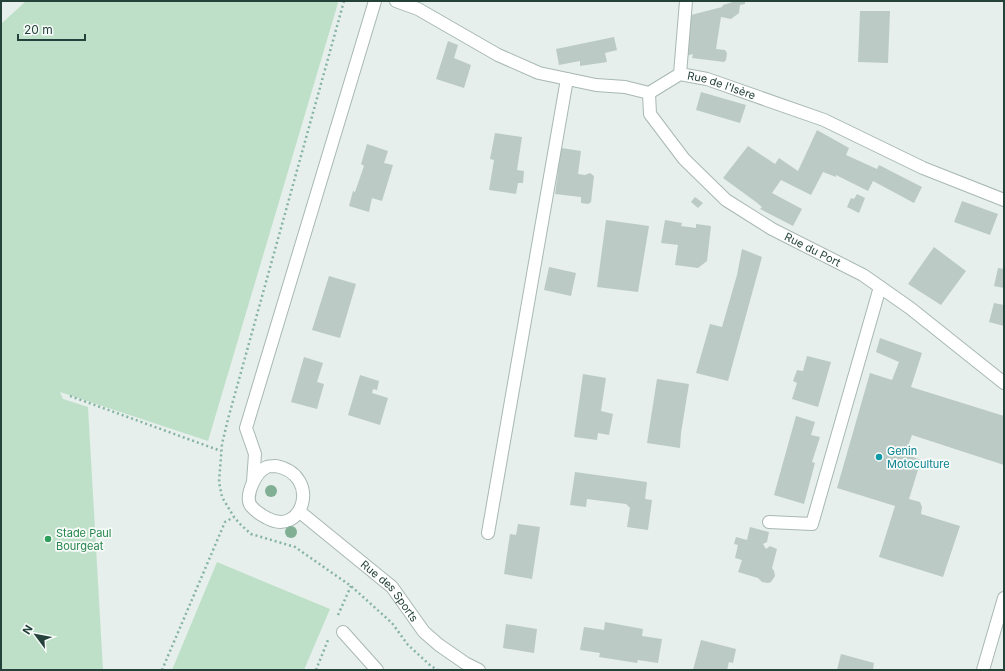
<svg xmlns="http://www.w3.org/2000/svg" width="1005" height="671" font-family="Inter,sans-serif">
<style>
.green{fill:#bfe0c8}
.building{fill:#bbcac4}
.lines{fill:none;stroke-linecap:round;stroke-linejoin:round}
.minor-casing{stroke:#a8b8b2;stroke-width:14}
.path{stroke:#86b3a5;stroke-width:2.5;stroke-dasharray:2 3;stroke-linecap:butt}
.minor{stroke:#fff;stroke-width:12}
.tree{fill:#80af93}
.culture-dot{fill:#0f9aa8;stroke:#f7fbf9;stroke-width:1.5}
.leisure-dot{fill:#2e9e5b;stroke:#f7fbf9;stroke-width:1.5}
.labels{text-anchor:middle;stroke-width:3.5;stroke-linejoin:round;paint-order:stroke}
.street-label{font-size:11px;fill:#24423a;stroke:#f7fbf9}
.culture-label{font-size:11px;fill:#0d838f;stroke:#f7fbf9;text-anchor:start}
.leisure-label{font-size:11px;fill:#27864d;stroke:#f7fbf9;text-anchor:start}
</style>
<rect width="100%" height="100%" fill="#e6efeb"/>
<path class="green" d="M 26,1 L 337,1 L 338,3 L 208,441 L 60,392 L 63,399 L 88,407 L 103,670 L 1,670 L 1,24 Z
M 217,562 L 330,609 L 304,670 L 172,670 Z"/>
<path class="building" d="M 736,1 L 745,1 L 745,4 L 740,5 L 739,13 L 731,19 L 721,17 L 716,49 L 725,50 L 727,53 L 726,60 L 724,62 L 692,58 L 693,54 L 686,56 L 691,15 L 722,7 L 723,5 Z
M 860,11 L 890,11 L 888,63 L 858,62 Z
M 614,37 L 617,50 L 605,53 L 607,62 L 580,66 L 580,61 L 559,65 L 556,49 Z
M 448,41 L 458,45 L 454,58 L 471,65 L 464,88 L 436,79 Z
M 701,92 L 746,105 L 740,123 L 696,110 Z
M 817,130 L 849,148 L 846,155 L 877,169 L 879,165 L 922,187 L 914,203 L 873,181 L 868,191 L 836,175 L 836,177 L 823,172 L 811,195 L 781,180 L 772,193 L 802,209 L 793,226 L 760,209 L 762,207 L 756,202 L 723,178 L 748,146 L 775,164 L 779,158 L 798,171 Z
M 495,133 L 522,137 L 517,170 L 524,171 L 523,183 L 518,183 L 516,194 L 489,190 L 494,160 L 490,159 Z
M 367,144 L 388,151 L 384,163 L 393,165 L 382,201 L 372,198 L 369,212 L 349,206 L 353,191 L 355,192 L 364,166 L 361,164 Z
M 555,147 L 581,151 L 578,174 L 585,175 L 590,173 L 594,176 L 591,202 L 588,204 L 581,203 L 581,197 L 555,194 L 558,172 L 552,171 Z
M 857,194 L 865,198 L 859,213 L 847,207 L 851,198 L 854,199 Z
M 695,197 L 703,203 L 698,208 L 691,202 Z
M 962,201 L 998,214 L 990,235 L 954,222 Z
M 606,220 L 649,226 L 638,292 L 597,287 Z
M 665,220 L 682,223 L 681,226 L 696,228 L 696,224 L 711,226 L 707,261 L 698,268 L 675,265 L 678,245 L 661,243 Z
M 934,247 L 966,271 L 941,305 L 908,284 Z
M 742,249 L 762,257 L 728,381 L 696,373 L 710,324 L 722,327 L 737,275 Z
M 549,267 L 576,273 L 571,296 L 544,290 Z
M 998,268 L 1004,269 L 1004,288 L 994,286 Z
M 329,276 L 356,284 L 340,338 L 312,330 Z
M 994,303 L 1004,305 L 1004,326 L 989,322 Z
M 880,338 L 922,353 L 911,387 L 1004,416 L 1004,465 L 912,435 L 905,454 L 921,460 L 909,499 L 920,502 L 922,507 L 921,514 L 960,526 L 943,577 L 879,557 L 895,506 L 837,488 L 870,373 L 892,380 L 899,362 L 876,352 Z
M 807,356 L 831,362 L 818,407 L 792,399 L 797,383 L 793,381 L 797,370 L 803,371 Z
M 304,357 L 323,363 L 317,382 L 324,384 L 317,409 L 291,402 Z
M 583,374 L 606,378 L 601,411 L 613,414 L 609,435 L 598,433 L 597,440 L 574,437 Z
M 360,375 L 379,381 L 377,390 L 373,389 L 372,393 L 388,398 L 380,425 L 348,415 Z
M 657,379 L 689,384 L 681,433 L 680,448 L 647,443 Z
M 796,416 L 815,422 L 811,435 L 820,437 L 812,462 L 815,463 L 804,504 L 774,495 Z
M 575,472 L 647,482 L 645,499 L 652,500 L 648,530 L 627,527 L 630,508 L 626,504 L 587,499 L 586,507 L 570,505 Z
M 518,524 L 540,527 L 532,579 L 504,574 L 510,534 L 516,535 Z
M 750,527 L 769,532 L 767,542 L 763,544 L 766,549 L 770,546 L 777,549 L 772,568 L 774,571 L 775,576 L 771,582 L 768,583 L 762,582 L 758,578 L 738,572 L 742,560 L 735,558 L 738,545 L 734,544 L 736,537 L 747,540 Z
M 605,622 L 643,629 L 642,636 L 662,639 L 658,663 L 638,660 L 637,663 L 599,657 L 600,653 L 580,650 L 584,627 L 604,630 Z
M 506,624 L 537,629 L 534,653 L 503,648 Z
M 701,640 L 736,649 L 733,663 L 729,662 L 727,670 L 693,670 Z
M 841,654 L 874,663 L 873,670 L 837,670 Z"/>
<g class="lines">
<g class="minor-casing">
<g id="minor">
<path id="s1" d="M 396,1 L 418,9 L 498,55 L 539,73 L 596,85 L 625,87 L 649,93 L 680,74 L 707,79 L 824,120 L 923,168 L 1004,200"/>
<path d="M 680,74 L 686,1"/>
<path id="s2" d="M 649,93 L 650,114 L 684,159 L 726,200 L 772,229 L 863,275 L 910,308 L 1004,383"/>
<path d="M 276,466 C 322,475 303,538 267,518 C 261,515 256,512 251,506 C 244,496 256,471 267,467 C 269,466 274,466 276,466 Z"/>
<path d="M 253,482 L 255,454 L 246,428 L 375,1"/>
<path id="s3" d="M 300,512 L 392,587 L 424,632 L 439,645 L 465,663 L 479,670"/>
<path d="M 769,522 L 812,524 L 880,287"/>
<path d="M 488,533 L 567,79"/>
<path d="M 343,632 L 377,670"/>
<path d="M 983,670 L 1004,598"/>
</g>
</g>
<path class="path" d="M 344,1 L 228,419 L 222,444 L 219,482 L 222,497 L 234,517 L 241,525 L 251,534 L 295,547 L 351,586 L 392,623 L 408,645 L 431,666 L 438,670
M 70,396 L 221,451
M 338,615 L 351,586
M 162,670 L 225,522 L 234,517
M 316,670 L 328,640"/>
<use href="#minor" class="minor"/>
</g>
<g class="tree">
<circle cx="271" cy="491" r="6"/>
<circle cx="291" cy="532" r="6"/>
</g>
<circle class="culture-dot" cx="879" cy="457" r="4"/>
<circle class="leisure-dot" cx="48" cy="539" r="4"/>
<g class="labels">
<g class="street-label">
<text dy="4" stroke="none"><textPath href="#s1" startOffset="352">Rue de l'Isère</textPath></text>
<text dy="4" stroke="none"><textPath href="#s2" startOffset="236">Rue du Port</textPath></text>
<text dy="4" stroke="none"><textPath href="#s3" startOffset="120">Rue des Sports</textPath></text>
</g>
<g class="culture-label">
<text x="887" y="455">Genin<tspan x="887" dy="13">Motoculture</tspan></text>
</g>
<g class="leisure-label">
<text x="56" y="537">Stade Paul<tspan x="56" dy="13">Bourgeat</tspan></text>
</g>
</g>
<rect width="1005" height="671" fill="none" stroke="#24423a" stroke-width="4"/>
<g transform="translate(36 635) rotate(302)" stroke="#f7fbf9" stroke-width="3" paint-order="stroke">
<path d="M0-3L7 15L0 10L-7 15Z" fill="#24423a"/>
<text y="-6" font-size="11" font-weight="bold" text-anchor="middle" fill="#24423a">N</text>
</g>
<path d="M18 34v6h67v-6" fill="none" stroke="#24423a" stroke-width="2"/>
<text x="24" y="34" font-size="12" fill="#24423a" stroke="#f7fbf9" stroke-width="3" paint-order="stroke">20 m</text>
</svg>
